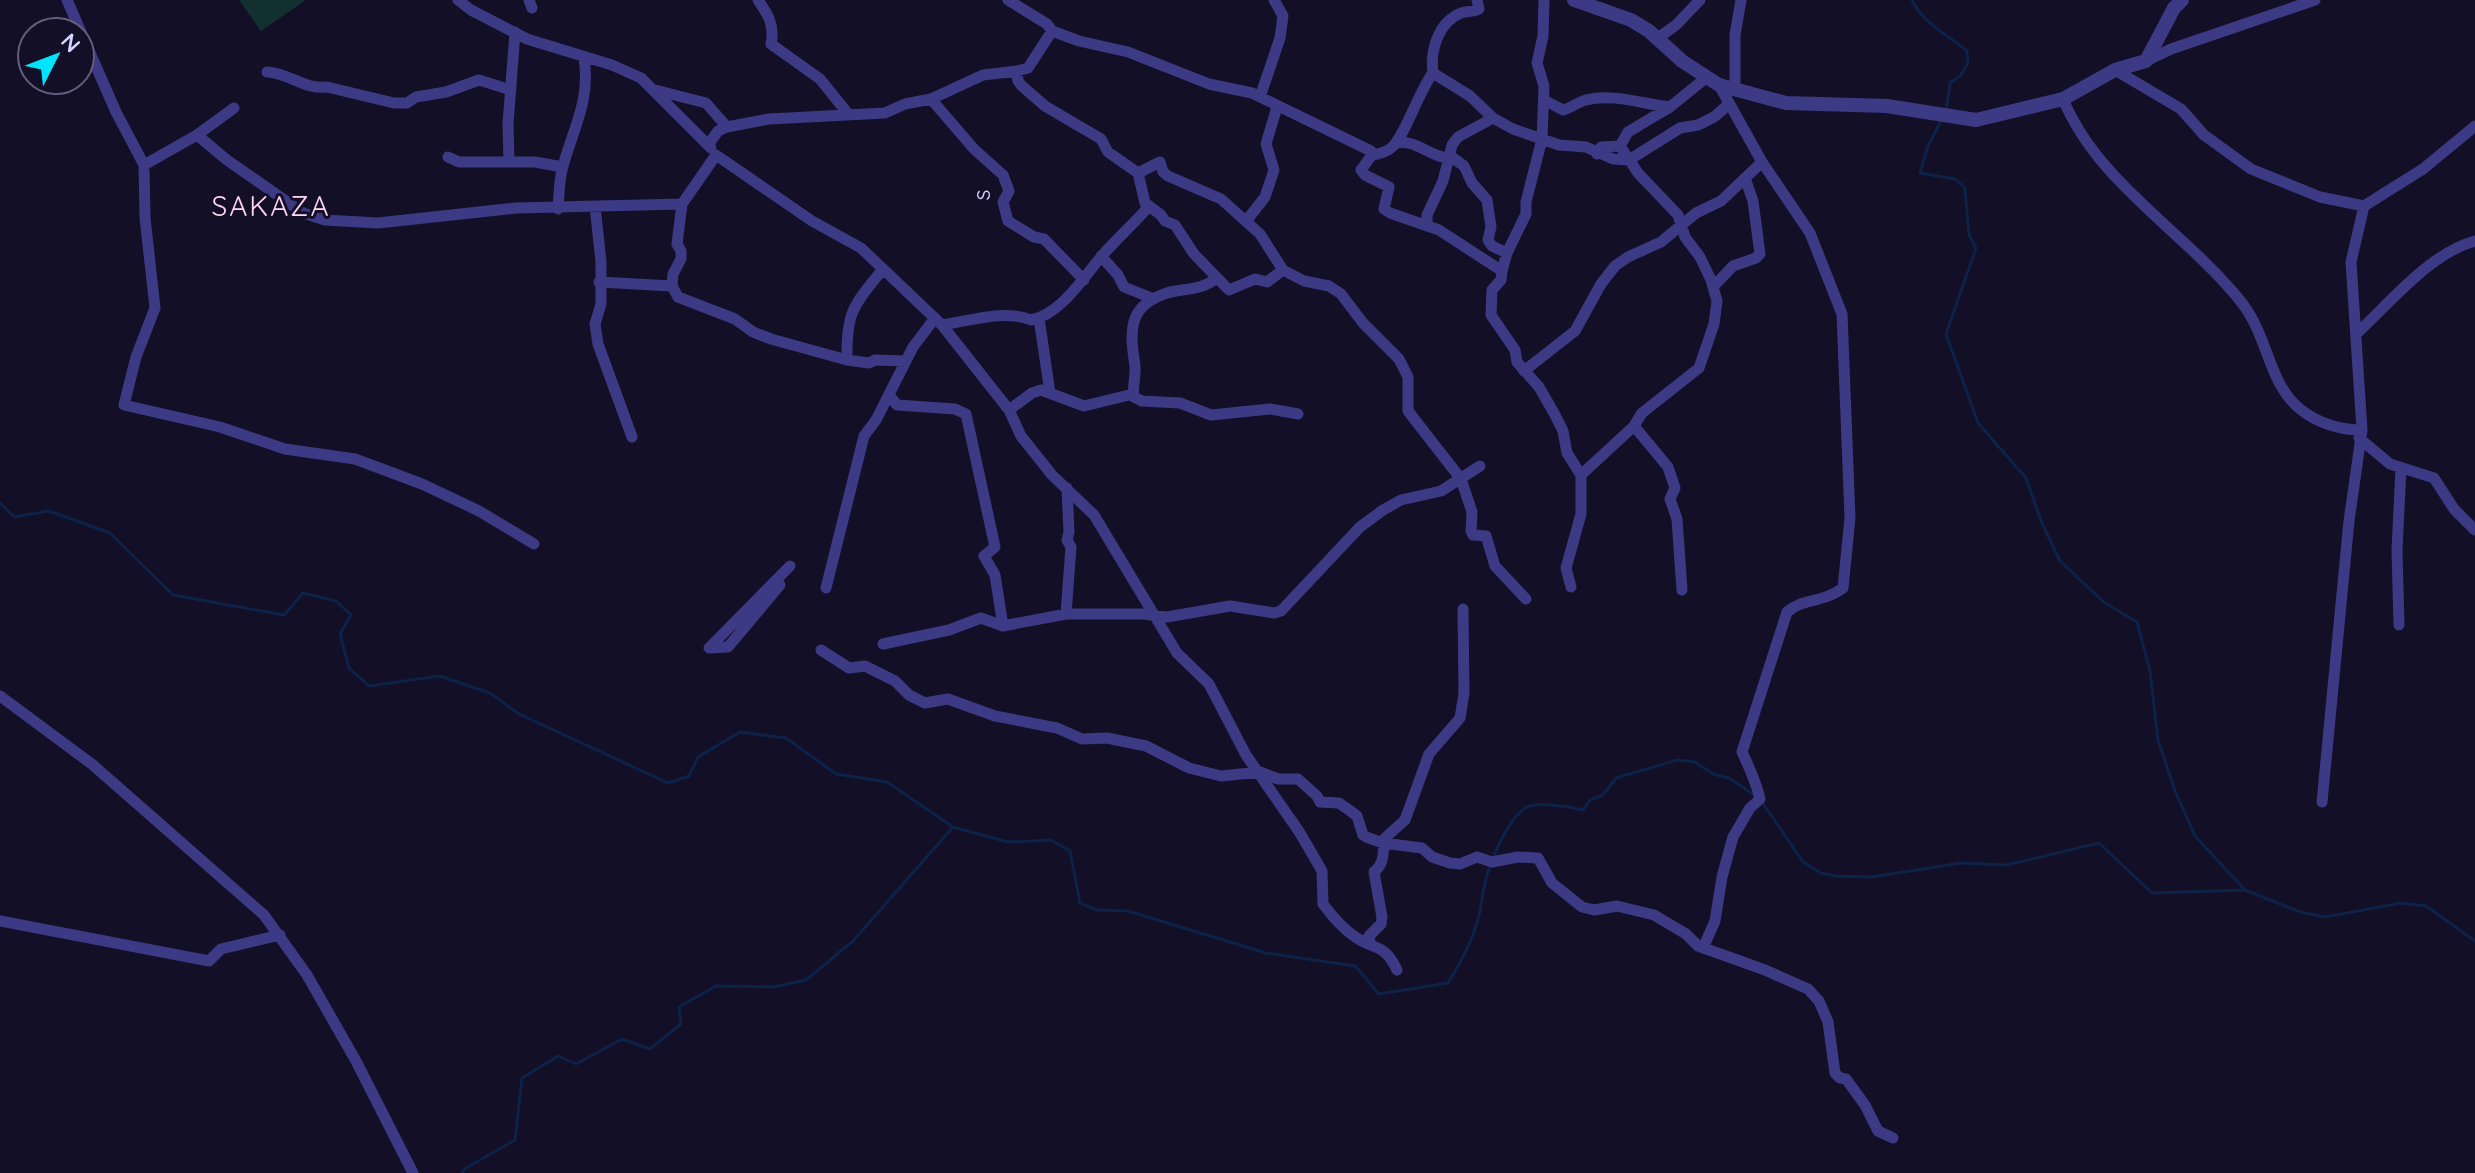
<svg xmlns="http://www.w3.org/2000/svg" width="2475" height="1173" font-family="Quicksand,sans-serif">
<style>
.green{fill:#12302f}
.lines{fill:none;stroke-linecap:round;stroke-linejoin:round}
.stream{stroke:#0c2248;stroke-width:3}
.minor{stroke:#3d3a85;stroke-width:11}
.tertiary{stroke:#3d3a85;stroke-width:14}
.labels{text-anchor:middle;stroke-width:6;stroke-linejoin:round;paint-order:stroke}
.street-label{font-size:24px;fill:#d9d4ff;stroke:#130f26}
.quarter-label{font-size:28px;letter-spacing:2px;fill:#ffd6f0;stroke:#130f26}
</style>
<rect width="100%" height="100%" fill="#130f26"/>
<path class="green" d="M 239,0 L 306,0 L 261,31 Z"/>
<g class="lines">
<path class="stream" d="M 1912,0 C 1924,25 1947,34 1967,51 L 1968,63 L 1961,75 L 1950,83 L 1946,111
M 1941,121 L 1928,146 L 1920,173 L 1955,179 L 1965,188 L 1969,235 L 1976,248 L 1946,334 L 1978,423 L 2026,478 L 2041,521 L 2060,561 L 2105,603 L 2137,622 L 2150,671 L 2158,740 L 2175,791 L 2195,836 L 2245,890
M 0,503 L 14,517 L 49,511 L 110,533 L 173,595 L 284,615 L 303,593 L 336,601 L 351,615 L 340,634 L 349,668 L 369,686 L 440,676 L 490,693 L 519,714 L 668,783 L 689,776 L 698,757 L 740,732 L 786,738 L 836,774 L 887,782 L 953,827 L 1008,842 L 1051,840 L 1070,851 L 1080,903 L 1096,910 L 1128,911 L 1266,953 L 1355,966 L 1379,994 L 1448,983 C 1462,960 1474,938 1480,911 C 1483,895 1484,881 1490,866
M 1762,802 L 1803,862 L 1821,873 L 1835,876 L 1872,877 L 1961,863 L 2007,865 L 2099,843 L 2152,893 L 2245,890 L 2300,912 L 2325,917 L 2401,903 L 2426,906 L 2475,941
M 1493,859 C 1498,845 1514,810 1530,806 C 1545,802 1568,807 1583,810 L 1590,800 L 1603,795 L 1616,778 L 1677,760 L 1695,762 L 1713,774 L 1729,778 L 1754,795
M 462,1173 L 466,1168 L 515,1140 L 522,1078 L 558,1056 L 576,1064 L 622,1039 L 650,1049 L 681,1024 L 679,1007 L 716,986 L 774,987 L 806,980 L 853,941 L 953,827"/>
<path class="minor" d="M 67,0 L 116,112 L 144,165 L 145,218 L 155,308 L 136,357 L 124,405 L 220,427 L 285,449 L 355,459 L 422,484 L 479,511 L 534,544
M 458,0 L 471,10 L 527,39 L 612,65 L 641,78 L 711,148
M 529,0 L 532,8
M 758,0 C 768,14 775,26 771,44 L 820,79 L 849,115
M 1008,0 L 1047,24 L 1052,31 L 1079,41 L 1128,52 L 1209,84 L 1252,93 L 1371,151 L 1372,155 L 1361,170 L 1365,175 L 1389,187 L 1384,209 L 1390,213 L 1439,230 L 1502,271 L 1501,280 L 1492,290 L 1491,315 L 1515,350 L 1517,362 L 1539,387 L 1554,413 L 1563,431 L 1567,453 L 1581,475 L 1581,514 L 1566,568 L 1571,587
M 515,32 L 508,124 L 509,162 L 535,162 L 563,167
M 1658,38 L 1676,25 L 1700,0
M 2146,61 L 2171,49 L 2315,0
M 2115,70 L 2181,109 L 2204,135 L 2251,169 L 2320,197 L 2364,206 L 2423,169 L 2475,126
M 1017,71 L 1018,81 L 1022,86 L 1045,106 L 1101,139 L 1108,152 L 1138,173 L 1160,162 L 1163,172 L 1168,176 L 1221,199 L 1260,234 L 1283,270 L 1304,281 L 1329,286 L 1341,294 L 1363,323 L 1399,359 L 1408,377 L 1408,411 L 1461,479 L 1472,512 L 1471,531 L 1473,535 L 1486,536 L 1495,566 L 1526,599
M 267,72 C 289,73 305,90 327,87 L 394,103 L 407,103 L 416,97 L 446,92 L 479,80 L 511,90
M 1433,73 L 1470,96 L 1493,118 L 1513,129 L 1559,145 L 1586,147 L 1613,159 L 1629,160 L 1680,128 L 1698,125 L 1714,117 L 1729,104
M 1735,89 L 1735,35 L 1741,0
M 655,90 L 706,103 L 727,127
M 1260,97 L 1280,38 L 1283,16 L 1274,0
M 931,99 L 974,149 L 1003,175 L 1009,191 L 1003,202 L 1008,221 L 1034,237 L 1044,239 L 1084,280
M 2063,99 C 2098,184 2187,233 2242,303 C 2269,338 2268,383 2300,409 C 2317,423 2340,430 2362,430
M 1544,100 L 1563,110 C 1571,108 1578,102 1586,100 C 1613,93 1642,104 1670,107
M 197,135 L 227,160 L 303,213 L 325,220 L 378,223 L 516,208 L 682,204
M 1395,144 C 1412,137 1429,156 1447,158
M 708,145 L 718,131 L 727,127 L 769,119 L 885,113 L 905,104 L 931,99 L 983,75 L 1017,71 L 1028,68 L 1052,31
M 1597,154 L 1601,147 L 1620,146 L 1628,132 L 1670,107 L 1707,77
M 1372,155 C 1379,154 1386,152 1391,148 C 1404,139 1419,90 1433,73 C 1430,51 1438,22 1461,13 C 1468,10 1472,13 1479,9 L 1477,0
M 1449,155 L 1464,166 L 1472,183 L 1487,200 L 1491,227 L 1488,240 L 1492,246 L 1507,253
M 448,157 L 459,162 L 509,162
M 144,165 L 197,135 L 234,108
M 1138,173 L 1145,203 L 1161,215 L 1165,221 L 1175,225 L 1194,254 L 1229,290 L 1255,279 L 1267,282 L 1283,270
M 595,206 L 601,262 L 601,304 L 595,324 L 598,344 L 632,437
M 558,209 C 559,196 559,182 562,170 C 572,130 591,102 584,58
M 1247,220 L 1265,197 L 1274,170 L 1266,144 L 1277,107
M 1427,224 L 1427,215 L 1443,181 L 1452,145 L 1458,137 L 1493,118
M 1101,256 L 1118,275 L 1124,287 L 1154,299
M 1502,271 L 1507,253 L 1526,214 L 1526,202 L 1542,139 L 1544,86 L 1537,63 L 1543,36 L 1544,0
M 1217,278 C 1199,292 1185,287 1164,294 C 1127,307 1130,333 1135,366 C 1136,376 1132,387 1134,397 L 1142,401 L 1180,403 L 1211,415 L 1270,409 L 1298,414
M 599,282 L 672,286 L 678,297 L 735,319 L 753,332 L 771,339 L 847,360 L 869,363 L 875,360 L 906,361
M 672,286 L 673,274 L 681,259 L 681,251 L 677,244 L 682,204 L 716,155 L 812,221 L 861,248 L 942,325 L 1009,410 L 1021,436 L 1052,475 L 1094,515 L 1177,653 L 1209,684 L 1246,755 L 1300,833 L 1322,871 L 1323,904 C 1332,916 1342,928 1354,936 C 1374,951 1384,942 1397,970
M 1713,287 L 1733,266 L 1756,258 L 1760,254 L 1753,201 L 1745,178
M 1039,318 L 1050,393
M 942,325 C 970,321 1004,309 1031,320 C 1061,314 1083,278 1101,257 C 1116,239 1134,224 1149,206
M 2356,334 C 2390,303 2430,253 2475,241
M 847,360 C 846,311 854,305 883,269
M 1524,371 L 1575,331 L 1601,284 L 1615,266 L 1628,257 L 1661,242 L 1696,213 L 1721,201 L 1762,162
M 889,395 L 897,405 L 955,409 L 966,414 L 995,547 L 984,556 L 995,575 L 1003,626
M 1009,410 L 1032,393 L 1041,390 L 1084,406 L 1133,394
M 1634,426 L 1668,467 L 1675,488 L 1670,499 L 1677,519 L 1682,590
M 2359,438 L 2390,464 L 2434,478 L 2454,509 L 2475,530
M 1581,475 L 1634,426 L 1642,413 L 1699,368 L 1714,324 L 1717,301 L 1711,280 L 1700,257 L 1685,237 L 1678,215 L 1638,173 L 1620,146
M 780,585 L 728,647 L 709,648 L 790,566
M 826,588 L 864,436 L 876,420 L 913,347 L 935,318
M 1066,614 L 1071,547 L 1067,540 L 1069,532 L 1067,488
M 2399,625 L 2397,550 L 2401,468
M 883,644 L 949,630 L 981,618 L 1003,626 L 1066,614 L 1143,614 L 1167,617 L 1230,606 L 1274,613 L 1281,611 L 1360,527 L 1383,510 L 1401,500 L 1441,491 L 1480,466
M 821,650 L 849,668 L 865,666 L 895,681 L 909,695 L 925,703 L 948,699 L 995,716 L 1057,728 L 1082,739 L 1107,738 L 1146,746 L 1189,768 L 1221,776 L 1260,772 L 1278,779 L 1298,779 L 1317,796 L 1320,802 L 1339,803 L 1349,810 L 1357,816 L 1363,835 L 1366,837 L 1383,843 L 1422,848 L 1432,857 L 1450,863 L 1460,864 L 1477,857 L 1492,862 L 1518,857 L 1538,858 L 1552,883 L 1582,907 L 1594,910 L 1617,906 L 1654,915 L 1686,934 L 1698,946 L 1765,970 L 1808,989 L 1819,1001 L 1828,1022 L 1835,1073 L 1840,1078 L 1846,1079 L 1865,1105 L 1878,1131 L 1893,1138
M 0,696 L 93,765 L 264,915 L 307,975 L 356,1061 L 413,1173
M 2322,802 L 2349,521 L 2362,430 L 2351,262 L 2364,206
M 0,921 L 209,961 L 221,949 L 280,935
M 1370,942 L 1369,936 L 1381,924 L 1382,917 L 1374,872 C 1386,862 1382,852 1385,838 L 1405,820 L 1429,754 L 1460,718 L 1464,693 L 1463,609
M 1703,948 L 1715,921 L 1722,877 L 1733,837 L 1750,808 L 1760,799 C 1756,781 1749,767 1742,752 L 1787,612 C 1803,598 1823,603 1843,588 L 1850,518 L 1842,314 L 1810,233 L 1762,162 L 1719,85"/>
<path class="tertiary" d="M 1574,0 L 1631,20 L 1649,31 L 1682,61 L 1719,85 L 1786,103 L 1887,106 L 1976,120 L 2063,99 L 2115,70 L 2146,61 L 2174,8 L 2182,0"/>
</g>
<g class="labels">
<g class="street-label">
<text transform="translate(982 195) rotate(-90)" y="8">s</text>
</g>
<g class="quarter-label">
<text x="271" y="216">SAKAZA</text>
</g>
</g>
<g transform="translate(56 56) rotate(48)"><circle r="38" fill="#130f26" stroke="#625e7d" stroke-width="2"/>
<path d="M0-6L14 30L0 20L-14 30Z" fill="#00e5ff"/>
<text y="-12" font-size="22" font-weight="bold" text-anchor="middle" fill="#d9d4ff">N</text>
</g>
</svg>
